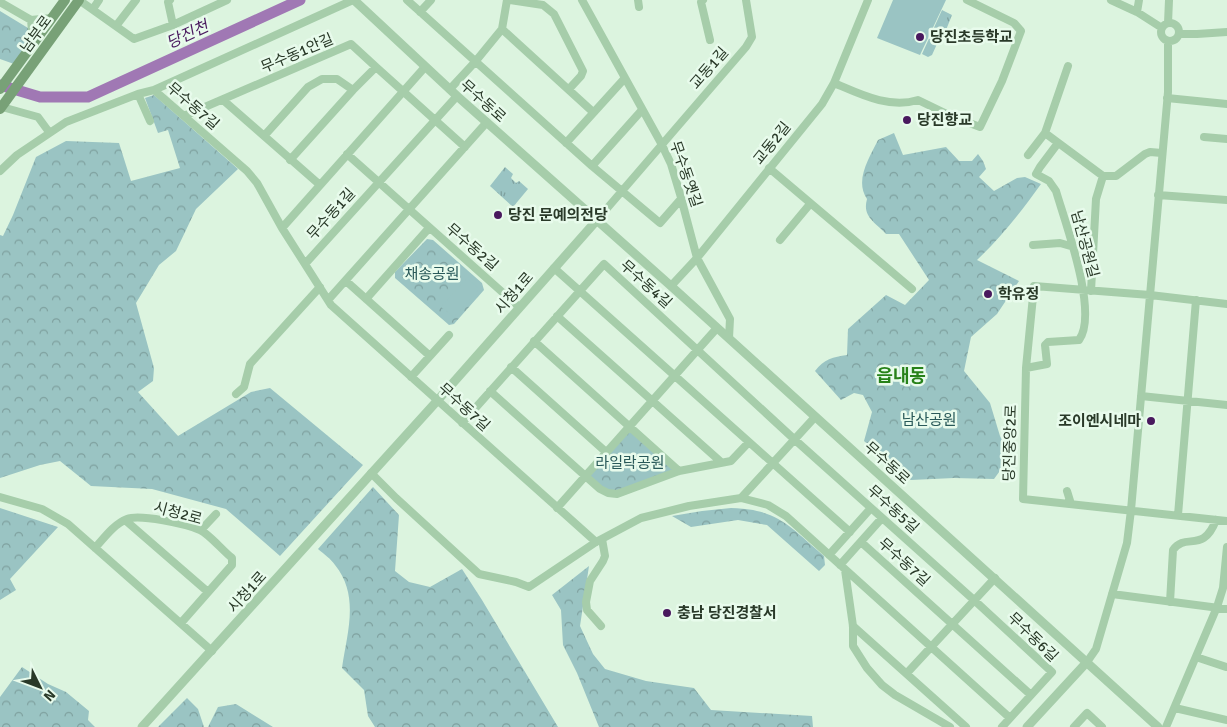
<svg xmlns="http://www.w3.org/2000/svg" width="1227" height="727" font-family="Signika,'Noto Sans KR',sans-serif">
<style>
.grass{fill:url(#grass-tufts)}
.forest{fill:url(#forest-crowns)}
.garden{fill:#9ac4c3}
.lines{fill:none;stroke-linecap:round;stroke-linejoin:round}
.river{stroke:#a078b4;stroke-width:11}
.minor{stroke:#a6cdaa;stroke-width:8}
.tertiary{stroke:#a6cdaa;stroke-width:9}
.secondary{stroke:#78a177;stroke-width:10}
.poi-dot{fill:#49195e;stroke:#e8fbec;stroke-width:2}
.labels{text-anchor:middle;stroke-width:5;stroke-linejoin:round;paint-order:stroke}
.street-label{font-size:15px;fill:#293928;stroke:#e8fbec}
.poi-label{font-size:15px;font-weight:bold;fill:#293928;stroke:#e8fbec;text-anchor:start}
.park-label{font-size:15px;fill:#295959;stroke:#e8fbec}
.water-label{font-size:16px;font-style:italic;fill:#49195e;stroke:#e8fbec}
.quarter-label{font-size:18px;font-weight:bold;fill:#278219;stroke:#e8fbec}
</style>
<defs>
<pattern id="grass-tufts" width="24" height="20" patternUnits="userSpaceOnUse" patternTransform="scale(1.25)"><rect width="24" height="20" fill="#9ac4c3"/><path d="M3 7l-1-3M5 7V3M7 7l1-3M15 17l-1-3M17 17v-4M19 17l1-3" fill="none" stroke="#7ea09e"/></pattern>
<pattern id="forest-crowns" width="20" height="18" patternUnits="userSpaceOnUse" patternTransform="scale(1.25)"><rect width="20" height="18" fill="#9ac4c3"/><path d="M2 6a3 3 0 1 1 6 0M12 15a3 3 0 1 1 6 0" fill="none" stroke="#7ea09e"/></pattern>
</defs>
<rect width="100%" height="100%" fill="#dcf4df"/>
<path class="grass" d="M 942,10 L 952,15 L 946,30 L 943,30 L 941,36 L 943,37 L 939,45 L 937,44 L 932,55 L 928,57 L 922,54 Z
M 505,167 L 513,174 L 511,178 L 516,183 L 519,181 L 528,189 L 513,207 L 490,186 Z"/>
<path class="forest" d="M 0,11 L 28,28 L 30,41 L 14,64 L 0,59 Z
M 154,95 L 238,169 L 196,209 L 176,251 L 159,265 L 136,303 L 154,368 L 153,381 L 138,392 L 178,436 L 251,392 L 270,388 L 363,465 L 280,556 L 226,509 L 152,489 L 91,486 L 60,461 L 40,465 L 0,478 L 0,235 L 3,236 L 13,215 L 36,157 L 66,141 L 119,143 L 131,181 L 180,168 L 168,130 L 158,133 L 145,98 Z
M 894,133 L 903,155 L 946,147 L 959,161 L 972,161 L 978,154 L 983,161 L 986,169 L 979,177 L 994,191 L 1017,178 L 1025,177 L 1041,184 C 1021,212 1001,237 977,260 L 1019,281 L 997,314 L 971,337 L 964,371 L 990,403 L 1000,436 L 1010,457 L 994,479 L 954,478 L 911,480 L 864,441 L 872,412 L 863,395 L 854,393 L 841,400 L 815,371 C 824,359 833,357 847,355 L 848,329 L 886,295 L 905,305 L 929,280 L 899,234 L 886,234 C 875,222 862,217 867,199 C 854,180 870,157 878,140 Z
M 427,239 L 433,240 L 482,283 L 484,290 L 454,324 L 449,325 L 395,278 L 395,272 Z
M 631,432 L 674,470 L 616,493 L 608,492 L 591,477 L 591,474 L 627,433 Z
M 373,487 L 399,515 L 395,571 L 409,582 L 430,587 L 462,569 L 482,600 L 558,727 L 375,727 L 368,716 L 364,690 L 342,668 C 347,633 360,596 335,565 C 331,559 324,554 318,549 Z
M 0,508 L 58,527 L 10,579 L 16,590 L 0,600 Z
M 731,508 C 778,509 790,527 824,556 L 825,565 L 819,571 L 767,525 L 738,520 L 691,527 L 672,516 L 702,511 Z
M 589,566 L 580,626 L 593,654 L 605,669 L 646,681 L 694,688 L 711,710 L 812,716 L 813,727 L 599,727 L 577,673 L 563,645 L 561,610 L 552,595 Z
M 22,667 L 48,684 L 66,692 L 89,711 L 88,720 L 95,727 L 0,727 L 0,697 Z
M 187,698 L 198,709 L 204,727 L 158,727 Z
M 236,704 L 273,727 L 208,727 L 218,707 Z"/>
<path class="garden" d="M 893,0 L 946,0 L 920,55 L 877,38 Z
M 467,278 L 479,289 L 454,317 L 441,307 Z"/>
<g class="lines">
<path class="river" d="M 0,85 L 40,97 L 88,97 L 300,0"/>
<path class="minor" d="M 79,0 L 134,39 L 173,25 L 227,0
M 170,0 L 168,2 L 173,25
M 407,0 L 592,166 L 660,223 L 681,199
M 510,0 L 543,5 L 554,14 L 583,71 L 581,76 L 569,89
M 582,0 L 661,143 L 671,164 L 680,194 L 697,258 L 730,319 L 729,338
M 638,0 L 639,7
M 703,0 L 701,2 L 710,40
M 1111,0 L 1137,12 L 1162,28
M 0,2 L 31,20 L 51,18
M 93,9 L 99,0
M 420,12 L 431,0
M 1137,12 L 1139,0
M 31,20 L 33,42
M1161 32a9 9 0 1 1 18 0a9 9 0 1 1-18 0Z
M 1168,23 L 1169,0
M 116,26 L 136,0
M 502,29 L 593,112
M 1179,34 L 1197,34 L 1227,32
M 1068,66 L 1045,133 L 1103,176 L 1116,176 L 1145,154 L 1150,152 L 1162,153
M 376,67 L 465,147
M 834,83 C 860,94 889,109 918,100 L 951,116 L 980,127 L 1002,81 L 1021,31 L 1014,23 L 967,0
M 450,89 L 475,62 L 502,29 L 507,0
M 154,90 L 247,171 L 257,183 L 282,228 L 331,305 L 596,542
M 138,94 L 150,121
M 1167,98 L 1227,104
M 223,100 L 320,185
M 2,107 L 38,117 L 49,132
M 184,116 L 351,44 L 376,67 L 353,90 L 337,79 L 322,79 L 308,87 L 264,136
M 1204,137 L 1227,139
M 566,143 L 625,78
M 347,154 L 519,307
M 1028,155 L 1045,133
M 290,160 L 353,90
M 592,166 L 642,110
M 769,168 L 912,289
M 0,171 L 17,155 L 66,122 L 138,94 L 154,90 L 353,0
M 1158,195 L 1227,200
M 597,220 L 746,47 L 752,37 L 746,0
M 282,228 L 425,67
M 780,240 L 810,204
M 1033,245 L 1060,243 L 1074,247
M 305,264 L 457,96
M 554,268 L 850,532
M 346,281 L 430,356
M 671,286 L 697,258 L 822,104 L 834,83 L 868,0
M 1091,291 L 1096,199 L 1103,176
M 366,299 L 429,228
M 328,300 L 487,122
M 1227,304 L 1150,295 L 1034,286 L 1026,368 L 1023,499 L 1227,521
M 557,316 L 721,462
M 534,341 L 679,471
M 511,367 L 606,452
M 1026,368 L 1047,364 L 1045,345 L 1048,342 L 1079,340 C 1099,313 1065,222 1056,191 L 1049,181 L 1036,174 L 1040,167 L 1058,143
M 411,377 L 449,335
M 490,391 L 600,489 L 608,493 L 617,494 L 679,471 L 731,461 L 749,442
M 236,394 L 244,387 L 250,364 L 320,287
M 1141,396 L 1227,405
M 462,423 L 604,264 L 794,439 L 974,600 L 1052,672 L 1002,727
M 371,473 L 396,498 L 479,574 L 516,582 L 529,587 L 596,542 L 641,518 L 689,506 L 741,498 L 768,505 L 786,516 L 1010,718
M 1067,491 L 1071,504
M 0,497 L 42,509 L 68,524 L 212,651
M 741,498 L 815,417
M 557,508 L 717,328
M 1178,515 L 1196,300
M 125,520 L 208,592
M 201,530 L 216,514
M 861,542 L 1031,695
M 95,548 C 104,538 114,524 127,519 C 140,514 186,524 200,530 C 209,534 223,551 232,558 L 232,565 L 181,623
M 829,555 L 871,508
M 840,565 L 882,518
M 845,570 L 853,626 L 853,646 L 867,668 L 882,685 L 895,695 L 950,727
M 1112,594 L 1227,609
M 1170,602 L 1173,550 C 1186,532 1203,554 1216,520
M 601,626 L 587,610 L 586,602 L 590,581 L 603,561 L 605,556 L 602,539
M 853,626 L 966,727
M 1196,657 L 1226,667
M 1087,662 L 1096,649 L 1127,543 L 1131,510 L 1168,92 L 1168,41
M 907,673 L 995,578
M 1175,708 L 1227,720
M 1074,727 L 1087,713 L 1102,727
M 1166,727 L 1217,607 L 1223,588 L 1227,547"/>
<path class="tertiary" d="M 354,0 L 457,96 L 671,286 L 1158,727
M 142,727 L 437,401 L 597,220
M 1027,727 L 1087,662"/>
<path class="secondary" d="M 0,89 L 65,0
M 0,109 L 79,0"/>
</g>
<g class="poi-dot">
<circle cx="920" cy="37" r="5"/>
<circle cx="907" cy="120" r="5"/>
<circle cx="498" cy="215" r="5"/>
<circle cx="988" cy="294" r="5"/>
<circle cx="1151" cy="421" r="5"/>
<circle cx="667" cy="613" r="5"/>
</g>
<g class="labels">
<g class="street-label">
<text transform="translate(36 34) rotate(-54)" y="5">남부로</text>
<text transform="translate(297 53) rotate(-23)" y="5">무수동1안길</text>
<text transform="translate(709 68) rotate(-49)" y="5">교동1길</text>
<text transform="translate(483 101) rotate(42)" y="5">무수동로</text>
<text transform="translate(193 106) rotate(41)" y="5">무수동7길</text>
<text transform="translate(772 143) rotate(-51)" y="5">교동2길</text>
<text transform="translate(686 174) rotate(71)" y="5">무수동옛길</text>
<text transform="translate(331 214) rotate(-48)" y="5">무수동1길</text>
<text transform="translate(1085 244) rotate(75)" y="5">남산공원길</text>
<text transform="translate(472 247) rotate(41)" y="5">무수동2길</text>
<text transform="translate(646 284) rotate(42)" y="5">무수동4길</text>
<text transform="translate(514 293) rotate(-49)" y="5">시청1로</text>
<text transform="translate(464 407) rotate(42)" y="5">무수동7길</text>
<text transform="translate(1010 443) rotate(-88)" y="5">당진중앙2로</text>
<text transform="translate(887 463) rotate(42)" y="5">무수동로</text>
<text transform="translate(893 509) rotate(42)" y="5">무수동5길</text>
<text transform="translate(178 513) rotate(15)" y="5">시청2로</text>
<text transform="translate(904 562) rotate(42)" y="5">무수동7길</text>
<text transform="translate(247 592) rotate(-48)" y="5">시청1로</text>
<text transform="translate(1033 637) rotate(44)" y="5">무수동6길</text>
</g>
<g class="poi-label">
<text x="930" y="42">당진초등학교</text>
<text x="917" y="125">당진향교</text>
<text x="508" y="220">당진 문예의전당</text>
<text x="998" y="299">학유정</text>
<text x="1141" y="426" text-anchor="end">조이엔시네마</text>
<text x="677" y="618">충남 당진경찰서</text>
</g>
<g class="park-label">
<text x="432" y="279">채송공원</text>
<text x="929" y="425">남산공원</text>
<text x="630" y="468">라일락공원</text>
</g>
<g class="water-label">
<text transform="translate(187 34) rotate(-25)" y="6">당진천</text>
</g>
<g class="quarter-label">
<text x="901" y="382">읍내동</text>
</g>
</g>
<g transform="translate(40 687) rotate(132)" stroke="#e8fbec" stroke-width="4" paint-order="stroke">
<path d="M0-4L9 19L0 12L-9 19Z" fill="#293928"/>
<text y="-8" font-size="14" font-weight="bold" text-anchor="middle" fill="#293928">N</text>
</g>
</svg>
